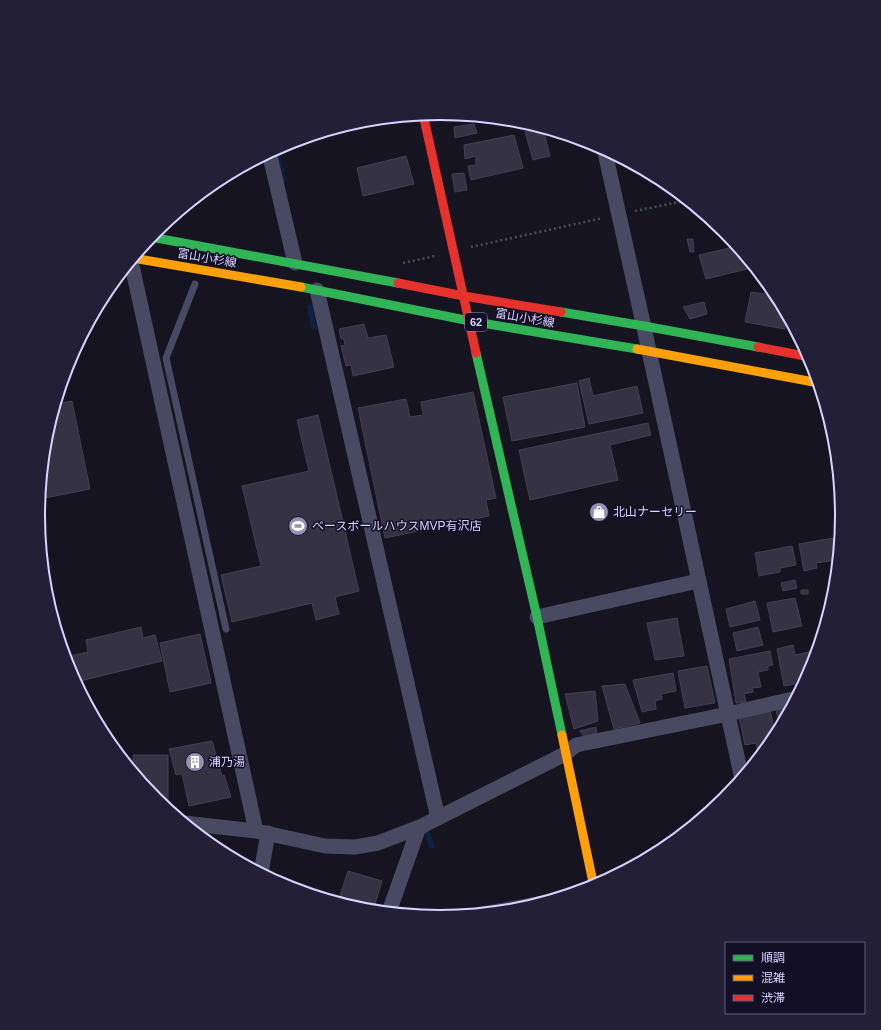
<svg xmlns="http://www.w3.org/2000/svg" width="881" height="1030" font-family="Helvetica,'Noto Sans JP',sans-serif">
<style>
.lines{fill:none;stroke-linecap:round;stroke-linejoin:round}
.stream{stroke:#0d2144;stroke-width:5.5}
.building{fill:#343243;stroke:#433f54}
.path{stroke:#44505f;stroke-width:2.5;stroke-dasharray:2 3;stroke-linecap:butt}
.lane{stroke:#4a4962;stroke-width:7}
.street{stroke:#4a4962;stroke-width:15}
.fast{stroke:#30b455;stroke-width:9}
.slow{stroke:#ff9f0a;stroke-width:9}
.jam{stroke:#e5322d;stroke-width:9}
.labels{text-anchor:middle;stroke-width:3;stroke-linejoin:round;paint-order:stroke}
.shield{fill:#130f26;stroke:#9e99be;stroke-width:1}
.shield-label{font-size:11px;font-weight:bold;fill:#d9d4ff}
.street-label{font-size:12px;fill:#d9d4ff;stroke:#130f26}
.poi-label{font-size:12px;fill:#d9d4ff;stroke:#130f26;text-anchor:start}
.rim{fill:none;stroke:#d9d4ff;stroke-width:2}
</style>
<rect width="100%" height="100%" fill="#161421"/>
<g class="lines">
<path class="stream" d="M 276,149 L 283,180
M 310,307 L 314,327
M 427,832 L 432,846"/>
</g>
<path class="building" d="M 474,124 L 477,133 L 455,138 L 454,127 Z
M 543,129 L 550,156 L 533,160 L 525,132 Z
M 514,135 L 523,168 L 471,180 L 468,166 L 476,165 L 476,156 L 465,159 L 464,145 Z
M 406,156 L 414,184 L 363,196 L 357,168 Z
M 464,173 L 467,190 L 455,192 L 452,174 Z
M 687,239 L 693,239 L 694,252 L 690,252 Z
M 738,246 L 755,267 L 706,279 L 699,255 Z
M 751,292 L 778,296 L 794,326 L 785,326 L 785,329 L 745,322 Z
M 704,302 L 707,314 L 690,319 L 683,307 Z
M 364,324 L 368,338 L 386,335 L 394,367 L 353,376 L 351,365 L 346,366 L 341,346 L 345,345 L 344,339 L 341,339 L 339,329 Z
M 589,378 L 593,396 L 637,386 L 643,413 L 589,424 L 579,381 Z
M 577,383 L 585,427 L 512,441 L 503,397 Z
M 473,392 L 496,498 L 486,500 L 489,516 L 385,538 L 358,408 L 406,399 L 410,417 L 423,415 L 421,402 Z
M 72,401 L 90,489 L 40,499 L 46,436 L 56,404 Z
M 318,415 L 359,591 L 335,597 L 339,614 L 316,620 L 312,603 L 232,622 L 221,575 L 261,566 L 242,486 L 309,471 L 297,420 Z
M 648,423 L 651,435 L 610,445 L 618,480 L 530,500 L 519,450 Z
M 833,538 L 837,560 L 816,563 L 817,568 L 804,571 L 799,544 Z
M 792,546 L 796,565 L 780,568 L 780,572 L 759,576 L 755,553 Z
M 795,580 L 797,588 L 783,591 L 781,583 Z
M 801,590 L 808,590 L 808,594 L 801,594 Z
M 795,598 L 802,626 L 773,632 L 767,603 Z
M 755,601 L 760,620 L 730,627 L 726,609 Z
M 677,618 L 684,656 L 655,660 L 647,623 Z
M 141,627 L 143,638 L 155,635 L 162,661 L 76,682 L 69,670 L 66,657 L 88,652 L 86,640 Z
M 758,627 L 763,645 L 737,651 L 733,633 Z
M 200,634 L 211,683 L 170,692 L 160,643 Z
M 793,645 L 795,655 L 813,651 L 815,660 L 812,669 L 808,677 L 807,677 L 807,679 L 803,687 L 796,688 L 795,684 L 784,686 L 777,649 Z
M 770,651 L 773,665 L 768,666 L 768,670 L 758,672 L 761,687 L 752,688 L 753,692 L 744,694 L 746,702 L 736,703 L 729,659 Z
M 707,666 L 715,703 L 685,708 L 678,671 Z
M 673,673 L 676,691 L 661,694 L 662,699 L 655,701 L 656,709 L 642,712 L 633,680 Z
M 625,684 L 640,723 L 614,729 L 602,686 Z
M 595,691 L 598,721 L 574,729 L 565,694 Z
M 792,706 L 780,729 L 776,710 Z
M 770,710 L 776,737 L 760,757 L 759,757 L 756,743 L 745,745 L 739,717 Z
M 596,727 L 597,733 L 584,736 L 580,731 Z
M 212,741 L 222,776 L 224,775 L 231,797 L 189,806 L 182,774 L 176,775 L 169,749 Z
M 133,755 L 168,755 L 168,805 L 163,805 L 156,799 L 126,763 L 133,763 Z
M 348,871 L 382,881 L 373,911 L 362,910 L 338,902 Z
M 565,892 L 566,896 L 519,910 L 460,916 L 459,911 Z"/>
<g class="lines">
<path class="path" d="M 635,211 L 688,200
M 471,247 L 603,218
M 403,263 L 435,256"/>
<path class="lane" d="M 195,284 L 166,358 L 226,629"/>
<path class="street" d="M 604,148 L 641,314 L 742,779
M 269,152 L 295,263
M 131,261 L 256,831
M 317,290 L 438,818
M 537,617 L 698,581
M 184,823 L 256,831 L 325,846 L 355,847 L 378,843 L 422,826 L 565,754 L 576,745 L 728,714 L 797,698
M 261,873 L 268,833
M 389,912 L 419,827"/>
<path class="fast" d="M 151,237 L 398,283
M 301,287 L 470,321 L 637,349
M 561,312 L 644,326 L 758,347
M 476,353 L 537,617 L 562,735"/>
<path class="slow" d="M 133,258 L 301,287
M 637,349 L 819,383
M 562,735 L 594,887"/>
<path class="jam" d="M 423,114 L 476,353
M 398,283 L 464,296 L 561,312
M 758,347 L 810,357"/>
</g>
<defs>
<g id="shop-disc" transform="scale(1)"><circle r="9.5" fill="#9591b1" stroke="#130f26"/><path d="M-5-2.5h2.3a2.7 3.5 0 0 1 5.4 0H5L5.5 6h-11ZM-1.5-2.5h3a1.5 2.3 0 0 0-3 0Z" fill="#fff"/></g>
<g id="stadium-disc" transform="scale(1)"><circle r="9.5" fill="#9591b1" stroke="#130f26"/><path d="M0-5a6.5 5 0 1 0 0 10a6.5 5 0 1 0 0-10ZM-3.5-1.8h7v3.6h-7Z" fill="#fff"/></g>
<g id="building-disc" transform="scale(1)"><circle r="9.5" fill="#9591b1" stroke="#130f26"/><path d="M-4-6H4V6H1V3H-1V6H-4ZM-2.5-4.3h1.7v1.8h-1.7ZM.8-4.3h1.7v1.8H.8ZM-2.5-1h1.7V.8h-1.7ZM.8-1h1.7V.8H.8Z" fill="#fff"/></g>
</defs>
<g fill-rule="evenodd">
<use href="#shop-disc" x="599" y="512"/>
<use href="#stadium-disc" x="298" y="526"/>
<use href="#building-disc" x="195" y="762"/>
</g>
<g class="labels">
<rect class="shield" x="465" y="313" width="22" height="18" rx="3"/>
<g class="shield-label">
<text x="476" y="326">62</text>
</g>
<g class="street-label">
<text transform="translate(207 258) rotate(10)" y="4">富山小杉線</text>
<text transform="translate(525 318) rotate(10)" y="4">富山小杉線</text>
</g>
<g class="poi-label">
<text x="613" y="516">北山ナーセリー</text>
<text x="312" y="530">ベースボールハウスMVP有沢店</text>
<text x="209" y="766">浦乃湯</text>
</g>
</g>
<path d="M0 0H881V1030H0ZM45 515a395 395 0 1 1 790 0a395 395 0 1 1-790 0Z" fill="#231f37" fill-rule="evenodd"/>
<path class="rim" d="M45 515a395 395 0 1 1 790 0a395 395 0 1 1-790 0Z"/>
<rect x="725" y="942" width="140" height="72" fill="#130f26" stroke="#625e7d"/>
<rect x="733" y="955" width="20" height="6" fill="#30b455" stroke="#625e7d"/>
<text x="761" y="962" font-size="12" fill="#d9d4ff">順調</text>
<rect x="733" y="975" width="20" height="6" fill="#ff9f0a" stroke="#625e7d"/>
<text x="761" y="982" font-size="12" fill="#d9d4ff">混雑</text>
<rect x="733" y="995" width="20" height="6" fill="#e5322d" stroke="#625e7d"/>
<text x="761" y="1002" font-size="12" fill="#d9d4ff">渋滞</text>
</svg>
